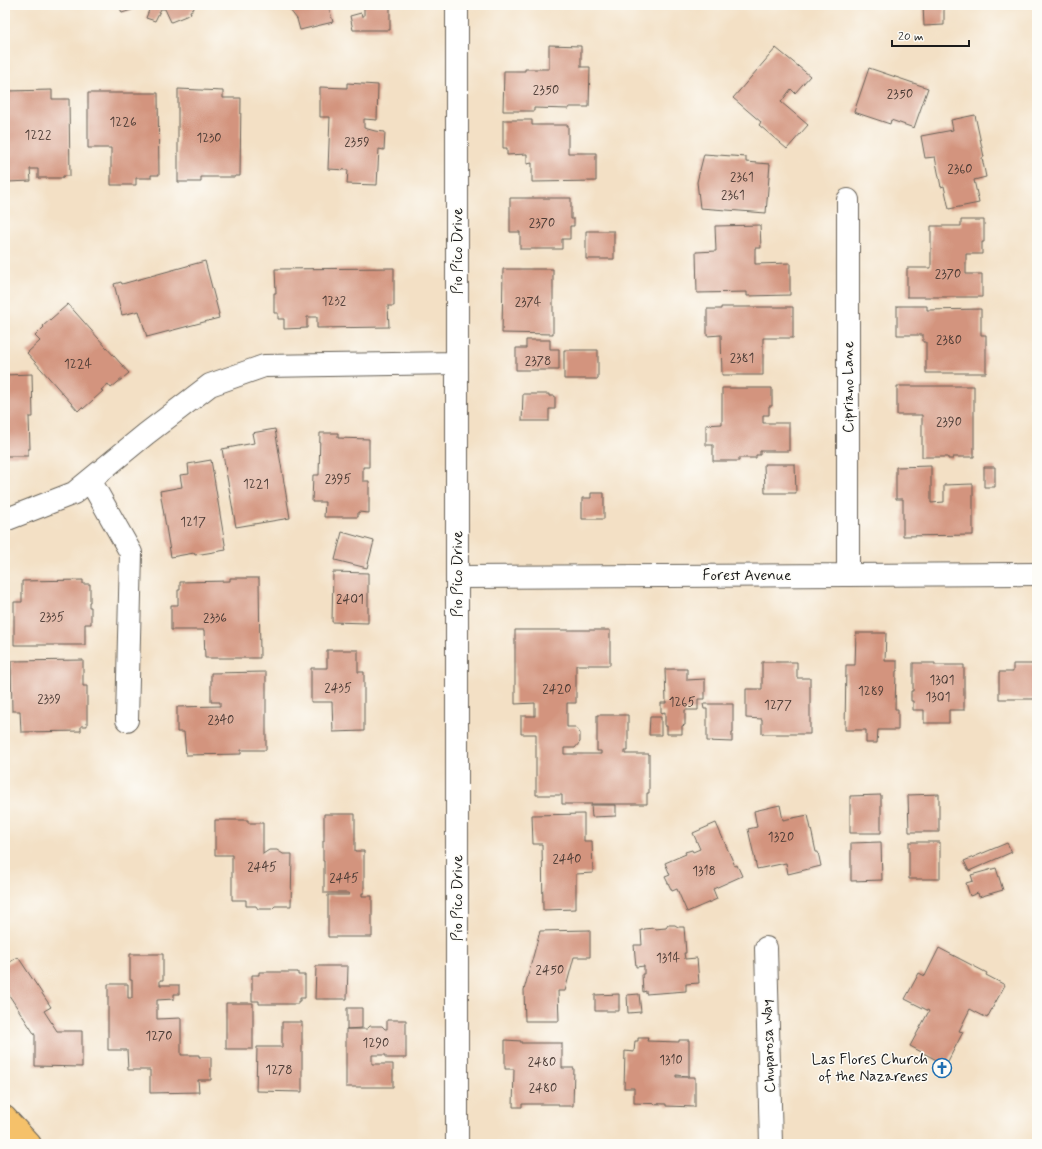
<svg xmlns="http://www.w3.org/2000/svg" width="1042" height="1149" font-family="Mynerve,sans-serif">
<style>
.building{fill:#d3947e}
.lines{fill:none;stroke-linecap:round;stroke-linejoin:round}
.street-casing{stroke:#676157;stroke-width:24}
.highway-casing{stroke:#676157;stroke-width:24}
.street{stroke:#fff;stroke-width:22}
.highway{stroke:#f5c16b;stroke-width:22}
.labels{text-anchor:middle;stroke-width:3;stroke-linejoin:round;paint-order:stroke}
.number-label{font-size:13px;fill:#4a3a34}
.street-label{font-size:15px;fill:#1c1c1c;stroke:#fdfcf7}
.poi-label{font-size:15px;fill:#1c1c1c;stroke:#fdfcf7;text-anchor:end}
</style>
<rect width="100%" height="100%" fill="#fdfcf7"/>
<filter id="ink" filterUnits="userSpaceOnUse"><feTurbulence type="fractalNoise" baseFrequency=".025" numOctaves="2"/><feDisplacementMap in="SourceGraphic" scale="8" xChannelSelector="R" yChannelSelector="G"/><feConvolveMatrix kernelMatrix="1 2 1 2 8 2 1 2 1" color-interpolation-filters="sRGB"/></filter>
<filter id="wash" filterUnits="userSpaceOnUse"><feTurbulence type="fractalNoise" baseFrequency=".012" numOctaves="4" result="noise"/><feDisplacementMap in="SourceGraphic" scale="16" xChannelSelector="R" yChannelSelector="G"/><feGaussianBlur stdDeviation="0.9" result="paint"/><feColorMatrix in="noise" values="0 0 0 0 0 0 0 0 0 0 0 0 0 0 0 0 0 1.4 0 .05"/><feComposite in="paint" operator="in"/></filter>
<g filter="url(#wash)">
<rect width="100%" height="100%" fill="#f3e0c5"/>
<g id="blocks">
<path class="building" d="M 119,5 L 147,5 L 122,13 Z
M 151,5 L 193,5 L 194,9 L 190,11 L 191,14 L 171,22 L 165,9 L 161,9 L 155,21 L 146,18 Z
M 286,5 L 328,5 L 333,22 L 300,30 L 297,19 Z
M 364,5 L 390,5 L 390,30 L 353,30 L 350,16 L 361,13 L 362,16 L 364,16 Z
M 923,5 L 944,5 L 944,25 L 924,26 Z
M 549,45 L 581,46 L 581,67 L 590,67 L 589,107 L 569,107 L 569,109 L 534,108 L 534,111 L 503,111 L 504,71 L 525,71 L 525,69 L 549,69 Z
M 776,48 L 810,76 L 795,93 L 791,89 L 781,102 L 808,125 L 787,149 L 759,125 L 761,122 L 733,98 Z
M 869,68 L 928,88 L 914,128 L 891,120 L 890,124 L 854,112 Z
M 347,83 L 378,85 L 377,120 L 364,119 L 364,128 L 375,131 L 385,132 L 384,150 L 379,149 L 377,185 L 347,184 L 348,170 L 328,169 L 330,117 L 320,117 L 320,87 L 347,88 Z
M 178,89 L 223,91 L 223,98 L 241,98 L 240,176 L 235,176 L 235,177 L 201,177 L 201,182 L 178,182 Z
M 52,90 L 52,99 L 69,99 L 70,176 L 63,176 L 63,178 L 38,178 L 38,169 L 30,169 L 31,181 L 8,182 L 7,91 Z
M 88,93 L 158,93 L 159,175 L 151,175 L 151,178 L 136,178 L 136,185 L 111,185 L 111,148 L 88,148 Z
M 975,115 L 984,157 L 982,158 L 986,177 L 974,180 L 979,203 L 949,209 L 944,186 L 941,187 L 935,157 L 925,158 L 921,136 L 953,130 L 951,120 Z
M 503,120 L 532,120 L 532,125 L 568,125 L 568,153 L 596,153 L 596,181 L 532,182 L 532,163 L 527,164 L 527,154 L 507,155 L 507,148 L 503,148 Z
M 704,154 L 746,157 L 746,162 L 770,164 L 766,213 L 700,208 L 697,182 Z
M 510,198 L 571,198 L 571,219 L 574,219 L 574,226 L 570,226 L 570,239 L 562,239 L 562,249 L 520,249 L 520,232 L 510,232 Z
M 961,220 L 984,220 L 984,242 L 982,242 L 982,254 L 966,254 L 966,274 L 982,274 L 982,297 L 907,297 L 907,268 L 931,268 L 931,226 L 961,226 Z
M 760,225 L 761,248 L 755,248 L 755,264 L 790,263 L 790,295 L 747,296 L 747,292 L 697,293 L 696,252 L 716,251 L 715,226 Z
M 586,231 L 614,231 L 614,259 L 586,259 Z
M 205,261 L 219,314 L 218,314 L 219,318 L 147,337 L 139,311 L 122,315 L 114,284 L 121,282 L 122,284 Z
M 394,268 L 394,306 L 388,306 L 389,327 L 317,328 L 317,317 L 307,317 L 307,328 L 284,329 L 284,319 L 278,319 L 278,313 L 274,313 L 274,293 L 276,293 L 275,269 Z
M 503,269 L 553,269 L 553,334 L 502,333 Z
M 68,304 L 129,373 L 111,388 L 108,384 L 101,390 L 103,391 L 83,409 L 82,407 L 78,411 L 27,353 L 40,341 L 35,336 L 44,327 L 43,326 Z
M 897,306 L 927,306 L 927,310 L 981,309 L 981,335 L 986,335 L 986,373 L 926,373 L 926,342 L 923,342 L 923,335 L 897,335 Z
M 721,307 L 793,307 L 793,338 L 763,338 L 763,375 L 722,375 L 721,335 L 707,336 L 707,309 L 721,309 Z
M 526,340 L 550,340 L 550,349 L 559,349 L 559,370 L 516,370 L 516,348 L 526,348 Z
M 564,350 L 598,350 L 598,379 L 564,379 Z
M 32,374 L 33,417 L 29,417 L 30,449 L 28,449 L 28,456 L 5,456 L 5,375 Z
M 897,386 L 974,386 L 974,457 L 953,457 L 953,459 L 948,459 L 948,457 L 922,457 L 922,415 L 897,415 Z
M 722,388 L 772,388 L 772,406 L 769,406 L 769,415 L 763,415 L 763,423 L 789,423 L 789,451 L 760,451 L 760,455 L 756,455 L 756,458 L 739,458 L 739,461 L 713,461 L 713,445 L 706,445 L 706,425 L 722,424 Z
M 523,394 L 549,394 L 549,396 L 555,396 L 555,409 L 549,409 L 549,421 L 522,421 Z
M 275,429 L 290,518 L 236,527 L 222,449 L 254,443 L 252,433 Z
M 320,433 L 338,433 L 338,438 L 369,439 L 369,467 L 363,467 L 363,481 L 369,481 L 369,513 L 358,512 L 358,517 L 324,517 L 325,502 L 312,502 L 313,475 L 319,475 Z
M 211,460 L 226,550 L 195,555 L 194,553 L 171,557 L 160,491 L 182,487 L 180,475 L 189,474 L 188,464 Z
M 764,464 L 795,464 L 796,493 L 765,493 Z
M 931,466 L 931,503 L 944,502 L 944,485 L 973,484 L 973,535 L 903,536 L 903,499 L 896,499 L 896,467 Z
M 984,467 L 995,467 L 995,487 L 984,487 Z
M 591,493 L 604,493 L 604,519 L 582,519 L 582,498 L 591,498 Z
M 342,532 L 374,541 L 367,568 L 335,560 Z
M 333,572 L 368,573 L 368,623 L 332,622 Z
M 230,578 L 259,578 L 260,658 L 205,658 L 204,630 L 171,630 L 171,605 L 178,605 L 178,590 L 180,590 L 180,582 L 230,581 Z
M 83,580 L 83,584 L 90,584 L 90,602 L 89,602 L 89,607 L 91,607 L 91,624 L 85,624 L 85,645 L 14,645 L 14,602 L 22,602 L 22,581 Z
M 515,630 L 610,630 L 610,665 L 576,665 L 576,703 L 567,703 L 567,727 L 575,727 L 580,733 L 580,742 L 575,748 L 564,748 L 564,754 L 601,754 L 601,751 L 597,751 L 597,715 L 628,715 L 628,751 L 625,751 L 625,754 L 649,754 L 649,793 L 647,793 L 647,804 L 562,804 L 562,795 L 536,795 L 536,734 L 521,734 L 521,716 L 535,716 L 535,703 L 515,704 Z
M 856,633 L 886,633 L 885,661 L 897,661 L 897,671 L 896,671 L 895,709 L 898,709 L 898,730 L 878,730 L 877,743 L 866,743 L 866,730 L 845,730 L 846,665 L 855,665 Z
M 327,650 L 358,650 L 358,672 L 364,672 L 364,731 L 333,732 L 332,702 L 311,702 L 311,668 L 327,668 Z
M 83,660 L 83,686 L 87,686 L 87,726 L 81,726 L 81,731 L 21,732 L 20,711 L 12,711 L 11,661 Z
M 762,662 L 797,662 L 797,678 L 810,678 L 810,734 L 762,734 L 762,719 L 746,718 L 746,689 L 762,689 Z
M 913,663 L 935,663 L 935,665 L 964,665 L 964,710 L 949,710 L 949,723 L 924,723 L 924,710 L 913,710 L 913,701 L 911,701 L 911,691 L 913,691 Z
M 1013,664 L 1037,664 L 1037,699 L 999,699 L 999,672 L 1013,672 Z
M 665,669 L 687,669 L 687,680 L 705,679 L 705,699 L 698,699 L 698,710 L 685,710 L 685,725 L 682,726 L 682,734 L 667,734 L 667,726 L 665,726 L 665,712 L 661,713 L 661,703 L 666,703 Z
M 266,672 L 266,750 L 241,750 L 241,754 L 186,755 L 184,732 L 177,732 L 177,707 L 220,706 L 220,702 L 211,702 L 211,673 Z
M 703,704 L 733,704 L 733,733 L 732,733 L 732,742 L 707,741 L 707,709 L 704,709 Z
M 650,717 L 661,717 L 661,735 L 649,735 Z
M 939,794 L 939,832 L 909,832 L 908,795 Z
M 881,795 L 881,833 L 850,833 L 850,796 Z
M 591,805 L 616,805 L 616,816 L 592,817 Z
M 780,805 L 783,820 L 808,815 L 816,852 L 818,852 L 821,866 L 788,874 L 786,863 L 757,869 L 748,829 L 757,827 L 754,811 Z
M 324,814 L 355,814 L 355,851 L 364,851 L 364,893 L 362,893 L 362,896 L 372,896 L 372,937 L 328,937 L 328,895 L 349,895 L 349,893 L 324,893 L 324,861 L 323,861 L 323,841 L 324,841 Z
M 584,814 L 584,841 L 592,841 L 593,873 L 576,874 L 576,909 L 543,910 L 542,844 L 533,844 L 532,815 Z
M 215,820 L 248,820 L 248,823 L 263,823 L 263,854 L 269,850 L 277,850 L 283,854 L 292,854 L 291,906 L 275,906 L 272,909 L 258,909 L 256,906 L 246,906 L 246,900 L 232,900 L 232,855 L 215,855 Z
M 716,823 L 735,866 L 737,865 L 742,876 L 713,889 L 717,899 L 687,912 L 677,889 L 672,891 L 665,877 L 670,875 L 665,863 L 686,854 L 685,852 L 692,850 L 693,852 L 700,849 L 693,833 Z
M 881,842 L 882,880 L 851,881 L 851,843 Z
M 909,842 L 940,842 L 940,879 L 909,879 Z
M 1007,843 L 1012,852 L 969,871 L 964,861 Z
M 996,868 L 1003,890 L 979,897 L 978,893 L 970,896 L 966,883 L 973,881 L 971,875 Z
M 668,925 L 675,925 L 678,927 L 684,927 L 686,953 L 684,953 L 685,959 L 697,958 L 699,983 L 686,984 L 686,991 L 646,994 L 646,991 L 643,992 L 642,974 L 644,974 L 644,966 L 636,967 L 634,945 L 642,945 L 641,930 L 644,930 L 644,929 L 655,928 L 655,929 L 666,928 Z
M 590,930 L 590,957 L 574,957 L 565,991 L 558,991 L 559,1021 L 525,1021 L 524,990 L 540,931 Z
M 939,948 L 987,973 L 986,975 L 1005,985 L 987,1018 L 970,1009 L 959,1031 L 963,1032 L 946,1065 L 910,1046 L 929,1011 L 905,999 L 919,973 L 925,976 Z
M 130,954 L 163,954 L 163,980 L 160,980 L 160,985 L 179,985 L 179,994 L 174,994 L 174,999 L 157,1000 L 157,1019 L 181,1018 L 181,1055 L 199,1055 L 199,1057 L 211,1057 L 211,1080 L 198,1080 L 199,1092 L 150,1093 L 150,1070 L 128,1070 L 127,1050 L 108,1050 L 108,984 L 128,984 L 128,998 L 132,998 L 132,980 L 130,980 Z
M 18,957 L 51,1007 L 44,1011 L 57,1031 L 82,1031 L 82,1067 L 35,1066 L 35,1035 L 5,989 L 5,965 Z
M 316,966 L 348,966 L 347,999 L 315,999 Z
M 259,972 L 298,972 L 298,975 L 305,975 L 305,998 L 300,998 L 300,1001 L 298,1001 L 298,1004 L 259,1004 L 259,1001 L 252,1001 L 252,975 L 259,975 Z
M 619,994 L 619,1011 L 595,1011 L 595,995 Z
M 639,994 L 641,1012 L 628,1013 L 627,995 Z
M 226,1003 L 253,1003 L 253,1049 L 226,1049 Z
M 347,1008 L 362,1008 L 362,1028 L 347,1029 Z
M 387,1020 L 406,1020 L 406,1058 L 386,1058 L 386,1055 L 372,1055 L 372,1064 L 393,1064 L 393,1087 L 346,1087 L 346,1029 L 367,1029 L 370,1026 L 382,1026 L 385,1029 L 387,1029 Z
M 282,1022 L 302,1022 L 302,1092 L 256,1091 L 257,1047 L 282,1047 Z
M 638,1038 L 648,1038 L 647,1041 L 679,1042 L 679,1040 L 689,1040 L 689,1076 L 676,1075 L 676,1077 L 695,1077 L 695,1107 L 666,1106 L 666,1104 L 634,1103 L 634,1088 L 624,1088 L 625,1051 L 634,1052 L 635,1041 L 638,1041 Z
M 505,1040 L 521,1041 L 521,1043 L 562,1043 L 562,1068 L 574,1068 L 573,1106 L 559,1106 L 559,1104 L 522,1104 L 522,1107 L 513,1107 L 514,1069 L 505,1069 Z"/>
</g>
</g>
<g filter="url(#ink)">
<use href="#blocks" fill-opacity="0" stroke="#676157" stroke-width="1"/>
<g class="lines">
<g class="street-casing">
<path id="street" d="M 457,5 L 457,1144
M 848,200 L 848,575
M 90,480 L 131,553 L 127,720
M 5,520 L 74,493 L 146,434 L 210,385 L 264,366 L 457,363
M 457,577 L 1037,574
M 766,948 L 771,1144"/>
</g>
<g class="highway-casing">
<path id="highway" d="M 5,1117 L 30,1144"/>
</g>
<use href="#street" class="street"/>
<use href="#highway" class="highway"/>
</g>
</g>
<defs>
<g id="church-ring" transform="scale(1)"><circle r="9.5" fill="#fdfcf7" stroke="#1f6fb2" stroke-width="1.5"/><path d="M-1.2-6h2.4v3.5h3.3v2.4h-3.3V6h-2.4V-.1h-3.3v-2.4h3.3Z" fill="#1f6fb2"/></g>
</defs>
<g fill-rule="evenodd">
<use href="#church-ring" x="942" y="1068"/>
</g>
<g class="labels">
<g class="number-label">
<text x="546" y="94">2350</text>
<text x="900" y="98">2350</text>
<text x="123" y="126">1226</text>
<text x="38" y="139">1222</text>
<text x="209" y="142">1230</text>
<text x="357" y="146">2359</text>
<text x="960" y="173">2360</text>
<text x="742" y="181">2361</text>
<text x="733" y="199">2361</text>
<text x="542" y="227">2370</text>
<text x="948" y="278">2370</text>
<text x="334" y="305">1232</text>
<text x="528" y="306">2374</text>
<text x="949" y="344">2380</text>
<text x="742" y="362">2381</text>
<text x="538" y="365">2378</text>
<text x="78" y="368">1224</text>
<text x="949" y="426">2390</text>
<text x="338" y="483">2395</text>
<text x="256" y="488">1221</text>
<text x="193" y="526">1217</text>
<text x="350" y="603">2401</text>
<text x="52" y="621">2335</text>
<text x="215" y="622">2336</text>
<text x="942" y="684">1301</text>
<text x="338" y="692">2435</text>
<text x="557" y="693">2420</text>
<text x="871" y="695">1289</text>
<text x="938" y="701">1301</text>
<text x="49" y="703">2339</text>
<text x="682" y="706">1265</text>
<text x="778" y="709">1277</text>
<text x="221" y="724">2340</text>
<text x="781" y="841">1320</text>
<text x="567" y="863">2440</text>
<text x="262" y="871">2445</text>
<text x="704" y="875">1318</text>
<text x="344" y="882">2445</text>
<text x="668" y="962">1314</text>
<text x="550" y="974">2450</text>
<text x="159" y="1040">1270</text>
<text x="376" y="1047">1290</text>
<text x="671" y="1064">1310</text>
<text x="542" y="1066">2480</text>
<text x="279" y="1074">1278</text>
<text x="543" y="1092">2480</text>
</g>
<g class="street-label">
<text transform="translate(457 251) rotate(-90)" y="5">Pio Pico Drive</text>
<text transform="translate(848 387) rotate(-90)" y="5">Cipriano Lane</text>
<text transform="translate(457 574) rotate(-90)" y="5">Pio Pico Drive</text>
<text x="747" y="580">Forest Avenue</text>
<text transform="translate(457 898) rotate(-90)" y="5">Pio Pico Drive</text>
<text transform="translate(768 1046) rotate(-92)" y="5">Chuparosa Way</text>
</g>
<g class="poi-label">
<text x="928" y="1064">Las Flores Church<tspan x="928" dy="17">of the Nazarenes</tspan></text>
</g>
</g>
<rect width="1042" height="1149" fill="none" stroke="#fdfcf7" stroke-width="20"/>
<path d="M892 40v6h77v-6" fill="none" stroke="#1c1c1c" stroke-width="2"/>
<text x="898" y="40" font-size="12" fill="#1c1c1c" stroke="#fdfcf7" stroke-width="3" paint-order="stroke">20 m</text>
</svg>
